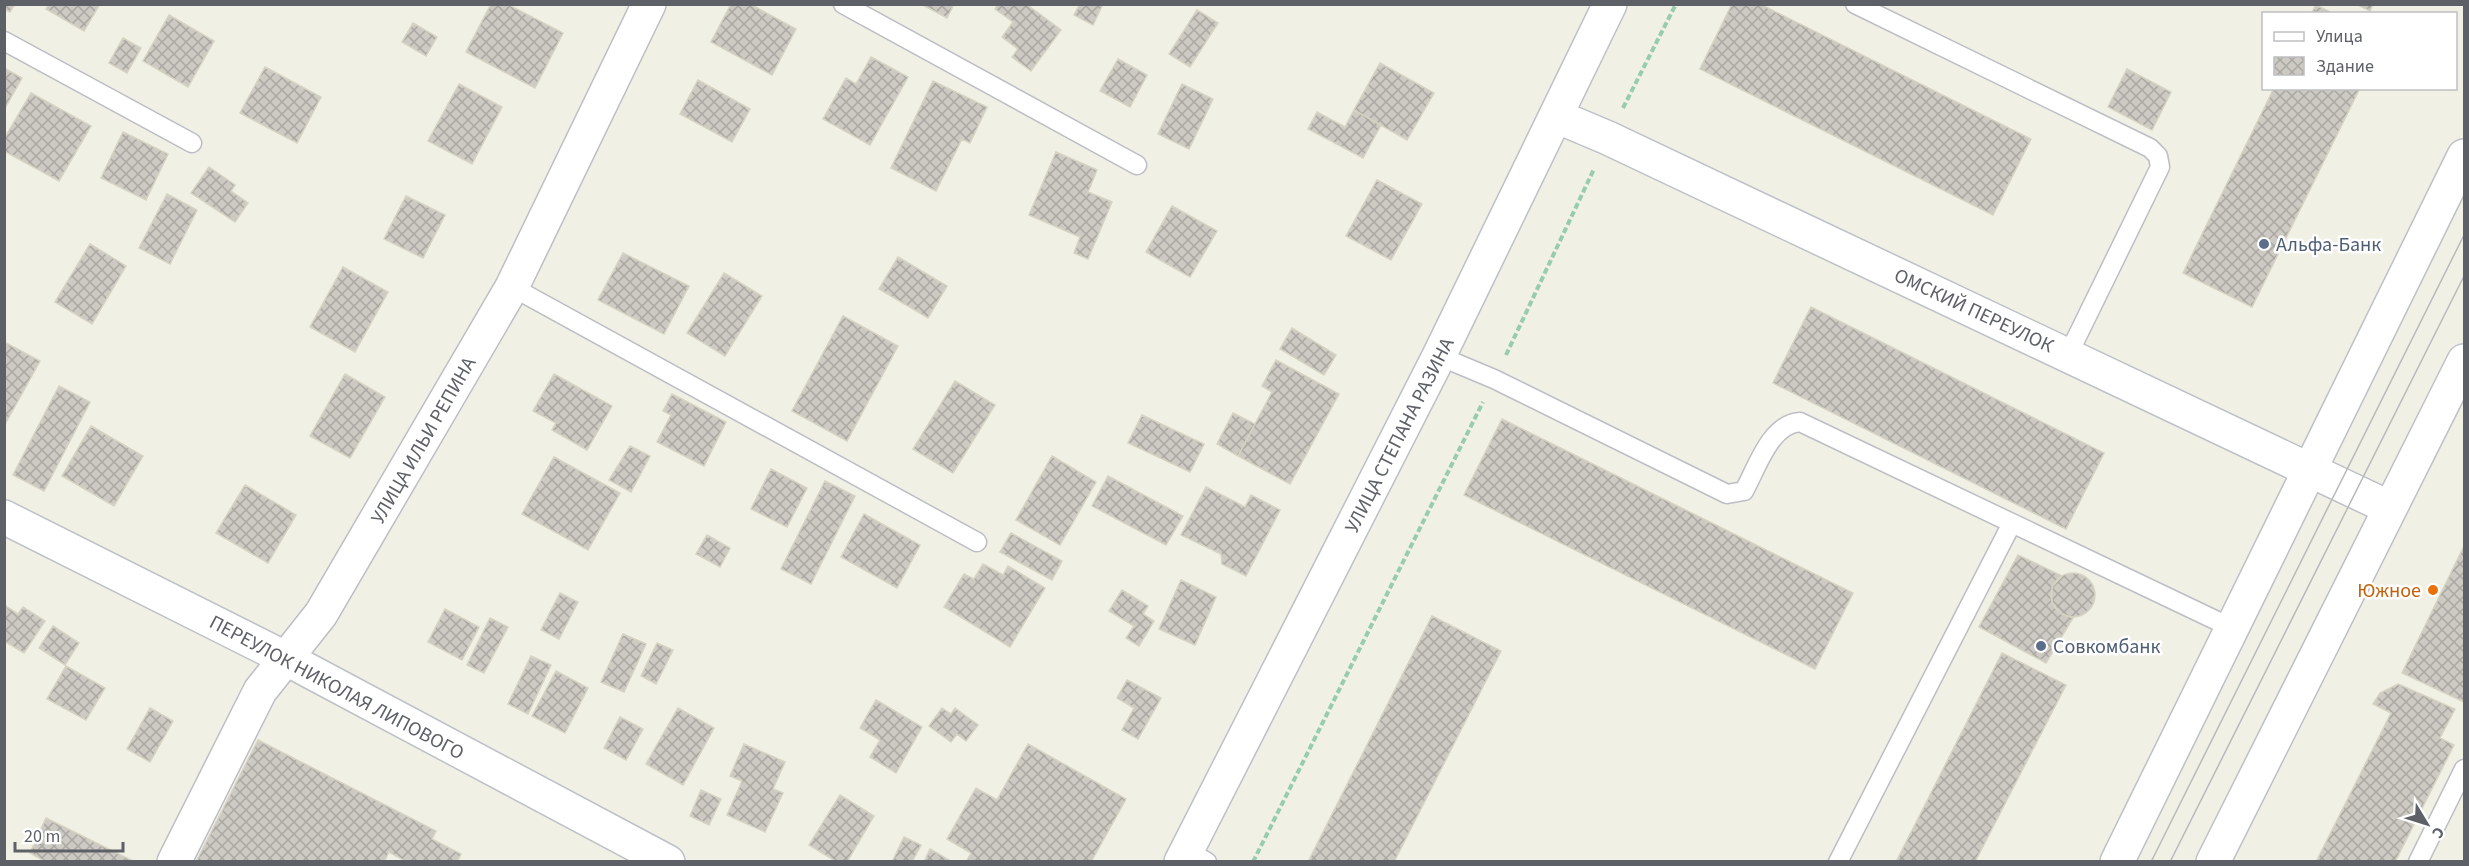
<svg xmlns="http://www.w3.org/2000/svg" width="2469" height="866" font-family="'Source Sans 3',sans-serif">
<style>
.building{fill:url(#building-cross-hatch);stroke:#d6d3c3;stroke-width:1.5}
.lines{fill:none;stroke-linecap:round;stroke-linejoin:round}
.lane-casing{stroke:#bdbec5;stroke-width:21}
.street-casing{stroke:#bdbec5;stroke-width:36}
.secondary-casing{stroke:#bdc0c7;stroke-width:36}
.path{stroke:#97ccae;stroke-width:4;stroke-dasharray:6 3;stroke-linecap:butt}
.lane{stroke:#fff;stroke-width:18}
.street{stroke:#fff;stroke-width:33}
.secondary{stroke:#fff;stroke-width:33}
.tram{stroke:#b8b9ba;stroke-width:1.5}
.service-dot{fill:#5c6f8a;stroke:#fff;stroke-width:2}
.food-dot{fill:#e8710a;stroke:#fff;stroke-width:2}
.labels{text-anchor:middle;stroke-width:5;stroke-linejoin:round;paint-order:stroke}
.service-label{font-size:20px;fill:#4e5e75;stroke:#fff;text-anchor:start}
.street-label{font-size:20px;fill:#5d6067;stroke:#fff}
.food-label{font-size:20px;fill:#c56008;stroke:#fff;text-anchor:end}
</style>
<defs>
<pattern id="building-cross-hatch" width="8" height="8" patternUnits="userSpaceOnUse" patternTransform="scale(1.5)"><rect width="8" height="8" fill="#cccac2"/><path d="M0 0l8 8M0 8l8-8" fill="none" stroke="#a9a7a1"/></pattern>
</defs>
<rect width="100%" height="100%" fill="#f0f0e5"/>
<path class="building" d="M 4,4 L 15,4 L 10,12 L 4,9 Z
M 49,4 L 100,4 L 84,31 L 46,9 Z
M 491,4 L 507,4 L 563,33 L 535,88 L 466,52 Z
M 731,4 L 750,4 L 796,29 L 772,75 L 711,42 Z
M 921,4 L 954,4 L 947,18 Z
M 998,4 L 1026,4 L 1061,30 L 1031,71 L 1012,57 L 1018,49 L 1002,37 L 1013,22 L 995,9 Z
M 1080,4 L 1103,4 L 1093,25 L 1074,15 Z
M 1732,4 L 1760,4 L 2031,139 L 1993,215 L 1700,69 Z
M 2356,4 L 2373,4 L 2370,11 Z
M 2316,5 L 2334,14 L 2311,14 Z
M 1197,10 L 1218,23 L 1190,67 L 1169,54 Z
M 169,15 L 214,41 L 188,87 L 143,61 Z
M 413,23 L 437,37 L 426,56 L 402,42 Z
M 123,38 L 141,48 L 127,73 L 109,63 Z
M 871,57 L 908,77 L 870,145 L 823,119 L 846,78 L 856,84 Z
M 1118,59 L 1147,75 L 1130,107 L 1100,91 Z
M 1380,63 L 1434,93 L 1407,140 L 1354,110 Z
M 265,67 L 321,97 L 297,143 L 240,113 Z
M 4,68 L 22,78 L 4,110 Z
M 2127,69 L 2171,92 L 2152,130 L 2108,107 Z
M 698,80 L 750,109 L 732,142 L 680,114 Z
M 933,81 L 987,107 L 970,143 L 962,139 L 936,191 L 891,168 Z
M 459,84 L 502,107 L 472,164 L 428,141 Z
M 1182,84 L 1213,99 L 1189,149 L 1158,134 Z
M 2274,88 L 2360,88 L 2252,307 L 2183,273 Z
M 31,93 L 91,126 L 59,181 L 4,151 L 4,139 Z
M 1354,110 L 1381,125 L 1363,158 L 1308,129 L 1317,112 L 1345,127 Z
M 123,132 L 168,154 L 146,200 L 101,178 Z
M 1056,152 L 1097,170 L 1088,192 L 1112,202 L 1088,259 L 1074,253 L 1080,237 L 1029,215 Z
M 209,167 L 235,185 L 231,191 L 248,203 L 235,222 L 191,193 Z
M 1377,180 L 1422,204 L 1391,260 L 1346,236 Z
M 167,194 L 197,210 L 170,264 L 139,248 Z
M 406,196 L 445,215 L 423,258 L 384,239 Z
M 1172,206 L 1217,231 L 1190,277 L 1146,252 Z
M 90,244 L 126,266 L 92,324 L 55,302 Z
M 623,253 L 689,286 L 664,334 L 598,300 Z
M 898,257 L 947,286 L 928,318 L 879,289 Z
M 343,267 L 388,292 L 355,352 L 310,327 Z
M 724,273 L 762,296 L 725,356 L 687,333 Z
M 1811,307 L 2104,453 L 2066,529 L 1773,383 Z
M 843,316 L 898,346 L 847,441 L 792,411 Z
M 1292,328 L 1336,355 L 1324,375 L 1280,349 Z
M 4,342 L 40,361 L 4,426 Z
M 1276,360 L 1339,394 L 1290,484 L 1238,456 L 1272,392 L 1262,386 Z
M 345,374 L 385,397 L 350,458 L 310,436 Z
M 554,374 L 612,406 L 587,450 L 552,430 L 556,423 L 533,411 Z
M 955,381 L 995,405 L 953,473 L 913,449 Z
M 59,386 L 90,402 L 44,491 L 13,475 Z
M 672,394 L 726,422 L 704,466 L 657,442 L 671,415 L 663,411 Z
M 1233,413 L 1255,424 L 1238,456 L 1217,444 Z
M 1142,415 L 1204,444 L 1190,472 L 1128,443 Z
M 1502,419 L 1853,593 L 1815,669 L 1464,495 Z
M 91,426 L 143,456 L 114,506 L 62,476 Z
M 630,446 L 650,456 L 631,492 L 609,480 Z
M 1052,456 L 1096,482 L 1060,545 L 1016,520 Z
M 554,457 L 620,493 L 588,550 L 522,514 Z
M 771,469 L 807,488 L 787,527 L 751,509 Z
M 1108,476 L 1183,516 L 1166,545 L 1092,506 Z
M 825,481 L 855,496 L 811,584 L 781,569 Z
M 245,485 L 296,515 L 268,563 L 216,533 Z
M 1206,487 L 1245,507 L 1251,495 L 1280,510 L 1246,576 L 1222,564 L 1221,554 L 1181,535 Z
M 864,514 L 920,545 L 897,588 L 841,557 Z
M 1011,533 L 1062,561 L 1052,580 L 1000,552 Z
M 707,535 L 730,548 L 720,567 L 696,554 Z
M 2464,546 L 2464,702 L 2402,673 Z
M 2018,555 L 2062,576 L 2052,587 L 2052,602 L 2060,613 L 2073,618 L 2046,663 L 1979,627 Z
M 983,564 L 1003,575 L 1008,566 L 1045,588 L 1010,647 L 944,607 L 964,574 L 974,579 Z
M2051 595a22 22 0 1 1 44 0a22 22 0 1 1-44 0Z
M 1181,580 L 1216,597 L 1195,645 L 1159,629 Z
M 1122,590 L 1148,606 L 1143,614 L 1154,621 L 1139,646 L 1126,638 L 1134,626 L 1109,611 Z
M 560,593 L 578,602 L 559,639 L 541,630 Z
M 4,605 L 18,614 L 23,607 L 45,621 L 24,653 L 4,641 Z
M 445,609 L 479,627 L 462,660 L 428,642 Z
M 1432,616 L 1501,651 L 1394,862 L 1308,862 Z
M 490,618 L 508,627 L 484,673 L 467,665 Z
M 53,626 L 79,643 L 65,665 L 39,648 Z
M 623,634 L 646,644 L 624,692 L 601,682 Z
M 657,643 L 673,650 L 656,684 L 641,676 Z
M 2002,653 L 2066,685 L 1975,862 L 1896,862 Z
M 531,656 L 551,665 L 528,714 L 508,704 Z
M 66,666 L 105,688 L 86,720 L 47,699 Z
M 556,671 L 588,688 L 565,733 L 532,716 Z
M 1127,680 L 1161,698 L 1138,739 L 1122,730 L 1134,708 L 1117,698 Z
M 2398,684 L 2455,709 L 2440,738 L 2454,745 L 2395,862 L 2316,862 L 2391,713 L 2373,704 L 2380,693 Z
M 876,700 L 922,727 L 896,773 L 870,757 L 880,740 L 860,728 Z
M 150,708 L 173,721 L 150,762 L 127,749 Z
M 678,708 L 714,728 L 683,785 L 646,764 Z
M 942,708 L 951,714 L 955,708 L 978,725 L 966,741 L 957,734 L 951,742 L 929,726 Z
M 620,717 L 643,729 L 626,760 L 604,748 Z
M 258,740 L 436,831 L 432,839 L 461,854 L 457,862 L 407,862 L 389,852 L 384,862 L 196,862 Z
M 744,744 L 785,762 L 773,789 L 783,793 L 765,832 L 727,815 L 742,781 L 730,776 Z
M 1028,744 L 1126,799 L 1091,862 L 966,862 L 971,853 L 947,839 L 976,788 L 997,800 Z
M 701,790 L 721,799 L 709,825 L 690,816 Z
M 840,795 L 874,816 L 847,862 L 837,862 L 809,845 Z
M 46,818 L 131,860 L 130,862 L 46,862 L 30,853 Z
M 904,837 L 921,845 L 912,862 L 892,862 Z
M 930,849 L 949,860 L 948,862 L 924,862 Z"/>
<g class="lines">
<g class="lane-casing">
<path id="lane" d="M 843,4 L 1137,165
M 1855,4 L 2150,148 L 2158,156 L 2160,167 L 2068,355
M 4,41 L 192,143
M 512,287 L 977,542
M 1439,356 L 1494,379 L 1727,494 L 1744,491 C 1757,468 1770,424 1800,422 L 2232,628
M 1187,850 L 1207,862
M 1838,862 L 2012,523
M 2418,862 L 2464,769"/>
</g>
<g class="street-casing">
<path id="street" d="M 174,862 L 260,691 L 321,614 L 512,287 L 649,4"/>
</g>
<g class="secondary-casing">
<path id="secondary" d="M 1556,116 L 1608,138 L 2390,508
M 4,517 L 285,658 L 668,862
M 1181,862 L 1439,356 L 1610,4
M 2117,862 L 2464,156
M 2213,862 L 2464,361"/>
</g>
<path class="path" d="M 1623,108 L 1676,4
M 1506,355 L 1594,169
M 1253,862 L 1483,402"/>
<use href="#lane" class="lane"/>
<use href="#street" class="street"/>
<use href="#secondary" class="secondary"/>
<path class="tram" d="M 2151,862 L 2464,235
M 2170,862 L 2464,276"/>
</g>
<g class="service-dot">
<circle cx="2264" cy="244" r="6"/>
<circle cx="2041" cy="646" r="6"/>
</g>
<circle class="food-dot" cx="2433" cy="590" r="6"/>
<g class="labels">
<g class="service-label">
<text x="2276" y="251">Альфа-Банк</text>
<text x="2053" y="653">Совкомбанк</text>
</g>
<g class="street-label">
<text transform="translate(1974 310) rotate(25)" y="7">ОМСКИЙ ПЕРЕУЛОК</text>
<text transform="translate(1399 435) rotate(-63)" y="7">УЛИЦА СТЕПАНА РАЗИНА</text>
<text transform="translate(423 440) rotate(-60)" y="7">УЛИЦА ИЛЬИ РЕПИНА</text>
<text transform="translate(337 687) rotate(28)" y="7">ПЕРЕУЛОК НИКОЛАЯ ЛИПОВОГО</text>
</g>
<g class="food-label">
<text x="2421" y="597">Южное</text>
</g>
</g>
<rect width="2469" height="866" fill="none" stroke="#5d6067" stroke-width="12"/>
<rect x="2262" y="12" width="195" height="78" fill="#ffffff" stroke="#bebfc2" stroke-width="1.5"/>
<rect x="2274" y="32" width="30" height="9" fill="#ffffff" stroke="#bebfc2" stroke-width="1.5"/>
<text x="2316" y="42" font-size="18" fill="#5d6067">Улица</text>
<rect x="2274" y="57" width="30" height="18" fill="url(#building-cross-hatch)" stroke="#bebfc2" stroke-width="1.5"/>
<text x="2316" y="72" font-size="18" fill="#5d6067">Здание</text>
<g transform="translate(2427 824) rotate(128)" stroke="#ffffff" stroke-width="4.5" paint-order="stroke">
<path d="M0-4.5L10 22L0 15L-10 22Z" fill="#5d6067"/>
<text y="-9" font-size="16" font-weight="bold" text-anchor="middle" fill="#5d6067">С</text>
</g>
<path d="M15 842v9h108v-9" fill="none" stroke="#5d6067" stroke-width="3"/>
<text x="24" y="842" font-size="18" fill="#5d6067" stroke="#ffffff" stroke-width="4.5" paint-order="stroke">20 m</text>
</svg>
